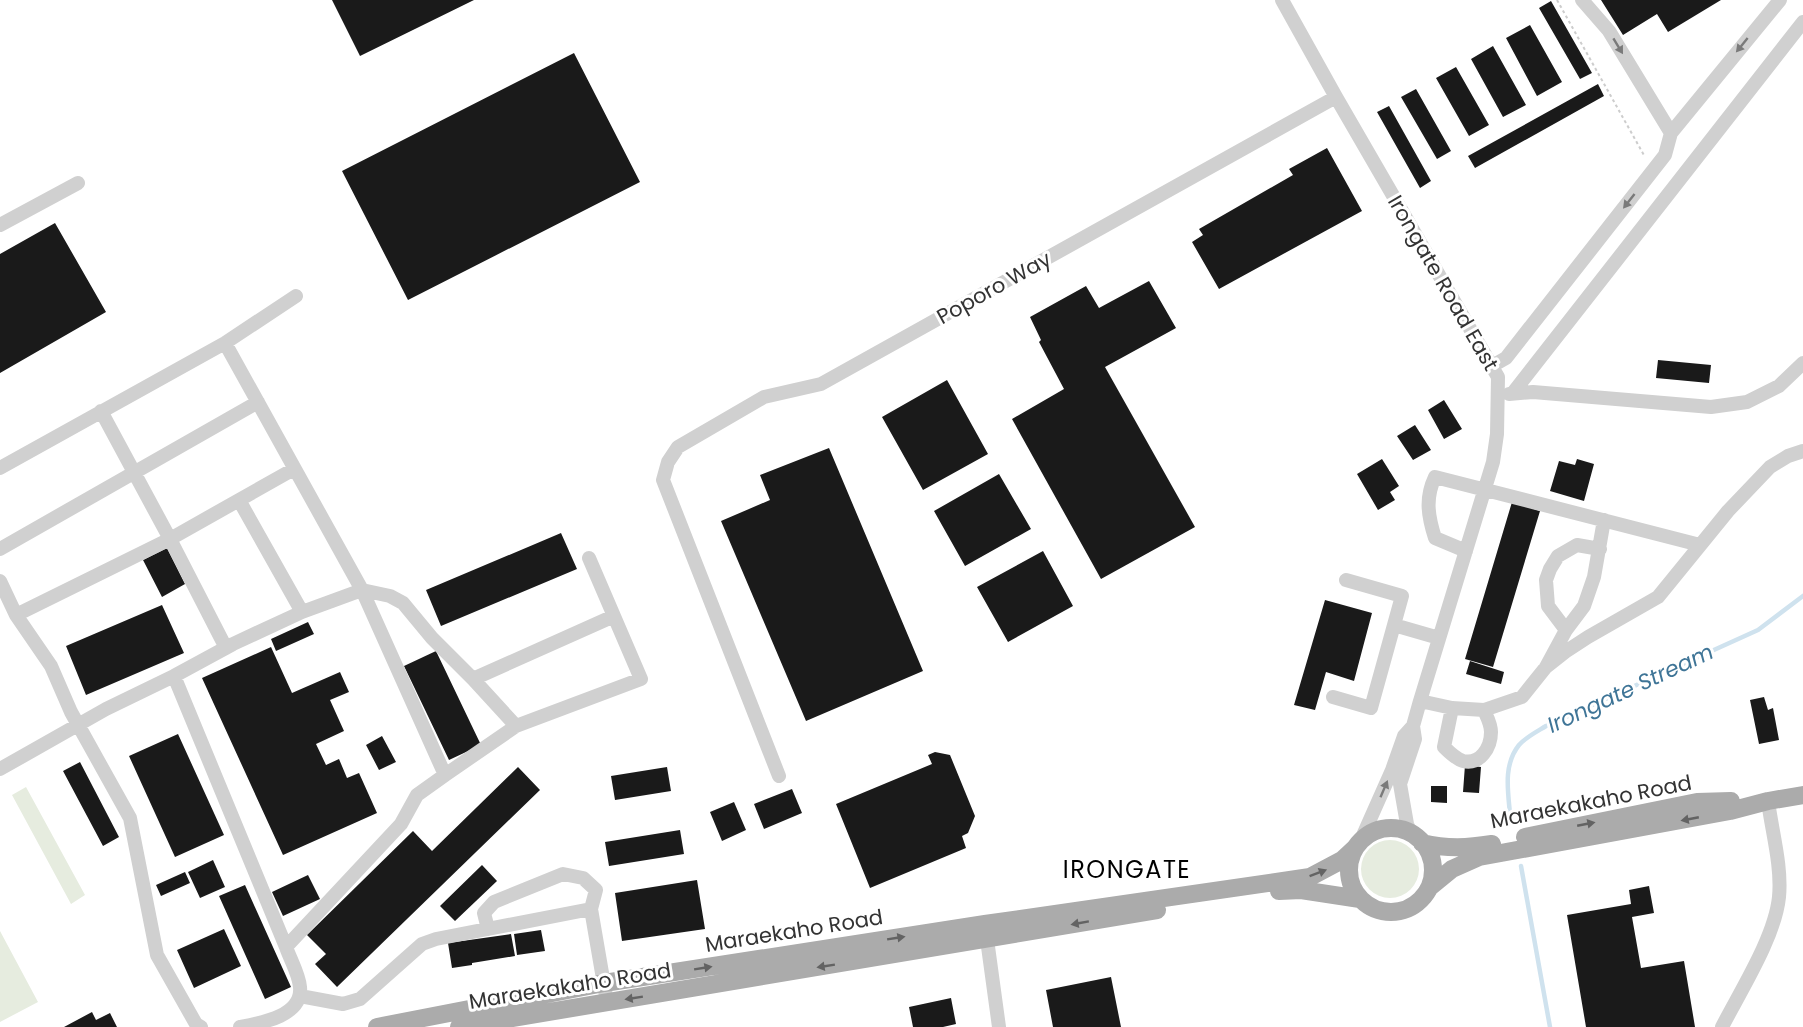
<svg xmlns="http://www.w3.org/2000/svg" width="1803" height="1027" font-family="Poppins,sans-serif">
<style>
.green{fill:#e6ecdf}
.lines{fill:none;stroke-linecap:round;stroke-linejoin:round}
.stream{stroke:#cfe2ee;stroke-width:4.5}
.building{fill:#1a1a1a}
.path{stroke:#cdcdcd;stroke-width:2;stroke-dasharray:3 3;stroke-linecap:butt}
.minor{stroke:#d0d0d0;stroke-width:14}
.major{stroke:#ababab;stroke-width:18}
.oneway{fill:#7a7a7a}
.oneway2{fill:#636363}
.labels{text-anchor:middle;stroke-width:6;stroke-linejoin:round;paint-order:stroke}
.street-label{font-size:21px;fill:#333;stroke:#fff}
.water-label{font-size:22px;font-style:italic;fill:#3f7597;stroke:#fff}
.quarter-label{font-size:24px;letter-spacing:1.5px;fill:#000;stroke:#fff}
</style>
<rect width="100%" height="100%" fill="#fff"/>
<path class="green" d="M 26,787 L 85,895 L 71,904 L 12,795 Z
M1361 869a29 29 0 1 1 58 0a29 29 0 1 1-58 0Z
M 0,931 L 38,1002 L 0,1022 Z"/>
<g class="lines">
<path class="stream" d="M 1510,814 C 1508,791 1503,765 1519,745 C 1526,737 1538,731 1546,726 L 1758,630 L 1803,596
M 1521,866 L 1550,1027"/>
</g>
<path class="building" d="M 332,0 L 474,0 L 360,56 Z
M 1601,0 L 1721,0 L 1668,32 L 1657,14 L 1623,35 Z
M 1551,1 L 1592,73 L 1580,79 L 1539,8 Z
M 1530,25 L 1562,82 L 1537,96 L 1506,38 Z
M 1493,46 L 1526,105 L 1503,117 L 1471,59 Z
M 574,53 L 640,182 L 408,300 L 342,171 Z
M 1456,67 L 1489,125 L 1469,136 L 1436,78 Z
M 1598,84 L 1604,96 L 1475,168 L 1468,156 Z
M 1416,89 L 1451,151 L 1437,159 L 1401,97 Z
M 1389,106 L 1431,181 L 1420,188 L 1377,112 Z
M 1327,148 L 1362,211 L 1219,289 L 1192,242 L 1203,235 L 1199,229 L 1293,175 L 1289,169 Z
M 55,223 L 106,312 L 0,373 L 0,254 Z
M 1149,281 L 1176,328 L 1105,367 L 1195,527 L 1101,579 L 1012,419 L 1064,389 L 1039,342 L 1041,340 L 1030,317 L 1086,286 L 1099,308 Z
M 1658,360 L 1711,365 L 1709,383 L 1656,378 Z
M 947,380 L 988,454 L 923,490 L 882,417 Z
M 1444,400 L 1462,429 L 1444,439 L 1428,410 Z
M 1415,425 L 1431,450 L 1413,460 L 1397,436 Z
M 829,448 L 923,671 L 806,721 L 721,521 L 770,500 L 760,475 Z
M 1382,459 L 1399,486 L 1390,492 L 1395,500 L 1378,510 L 1357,474 Z
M 1577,459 L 1594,464 L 1584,501 L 1550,491 L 1559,461 L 1575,465 Z
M 999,474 L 1031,529 L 965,566 L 934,511 Z
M 1512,502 L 1540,511 L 1493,667 L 1465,659 Z
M 561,533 L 577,569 L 441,626 L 426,590 Z
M 167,548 L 185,584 L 162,597 L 143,560 Z
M 1043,551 L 1073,606 L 1008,642 L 977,587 Z
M 1325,600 L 1372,613 L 1354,681 L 1326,672 L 1315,710 L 1294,705 Z
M 162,605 L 184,653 L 86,695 L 66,646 Z
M 308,622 L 314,634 L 276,651 L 271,639 Z
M 271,647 L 292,693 L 340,672 L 349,692 L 330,700 L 344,731 L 316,744 L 326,765 L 339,759 L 347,778 L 359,773 L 377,813 L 283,855 L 202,678 Z
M 436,651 L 481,745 L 449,760 L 404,666 Z
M 1470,661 L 1504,672 L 1501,684 L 1466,674 Z
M 1764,697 L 1768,710 L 1773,708 L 1779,740 L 1759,744 L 1750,700 Z
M 178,734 L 224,835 L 175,857 L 129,756 Z
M 382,736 L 396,762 L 379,770 L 366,745 Z
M 935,752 L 950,755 L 975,816 L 968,833 L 962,836 L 966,848 L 870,888 L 836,804 L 932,764 L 928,755 Z
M 80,762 L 119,837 L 103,846 L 63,771 Z
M 1465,765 L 1481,767 L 1479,793 L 1463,792 Z
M 518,767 L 540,790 L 337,987 L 315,964 L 326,954 L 307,935 L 413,831 L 432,851 Z
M 667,767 L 671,791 L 615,800 L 611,776 Z
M 1431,786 L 1447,786 L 1447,803 L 1431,802 Z
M 792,789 L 802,813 L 764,829 L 754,804 Z
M 734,802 L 746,830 L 722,841 L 710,812 Z
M 680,830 L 684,854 L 609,866 L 605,842 Z
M 213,860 L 225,887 L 200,898 L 188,872 Z
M 482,865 L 497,881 L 455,921 L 440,906 Z
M 185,872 L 190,883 L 161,896 L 156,885 Z
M 308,875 L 320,899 L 283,916 L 272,892 Z
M 697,880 L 705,929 L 622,941 L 615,893 Z
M 245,885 L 291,987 L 265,999 L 219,896 Z
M 1649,886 L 1654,913 L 1632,917 L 1641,968 L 1684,961 L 1695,1027 L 1586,1027 L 1567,915 L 1631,904 L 1629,890 Z
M 224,929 L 241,966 L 194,988 L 177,950 Z
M 541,930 L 545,951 L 517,955 L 514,934 Z
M 511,934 L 515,956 L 472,963 L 472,965 L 452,968 L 448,943 Z
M 1111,977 L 1121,1027 L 1053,1027 L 1046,990 Z
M 951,998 L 956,1024 L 943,1027 L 913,1027 L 909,1007 Z
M 92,1012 L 96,1020 L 110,1013 L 117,1027 L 64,1027 Z"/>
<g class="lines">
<path class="path" d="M 1557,0 L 1645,157"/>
<path class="minor" d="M 1282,0 L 1336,97 L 1498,377 L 1497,434 L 1493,462 L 1420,701 L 1413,726 L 1415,739 L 1400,784 L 1407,824 L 1411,834
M 1582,0 L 1609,31 L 1671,133
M 0,225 L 78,183
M 1492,366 L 1506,358 L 1665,155 L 1671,133 L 1780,0
M 1509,394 L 1533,392 L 1711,407 L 1747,402 L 1779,386 L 1803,363
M 1512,394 L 1803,22
M 101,411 L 170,539 L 226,648
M 0,468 L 225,343 L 296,296
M 239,500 L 302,612
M 0,549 L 258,402
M 1466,551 L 1435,538 C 1428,516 1425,498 1435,477 L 1700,545
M 0,581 L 16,615 L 51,666 L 71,712 L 130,818 L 157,955 L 196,1024 L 201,1027
M 16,615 L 170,539 L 294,469
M 1394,625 L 1439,638
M 1566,630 L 1548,606 L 1546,580 L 1550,569 L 1558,556 L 1577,545 L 1600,549
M 1546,667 L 1565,652 L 1588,637 L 1658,597 L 1728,511 L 1770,467 L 1788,456 L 1803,451
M 174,676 L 286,947 L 401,824 L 417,795 L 445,775 L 362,590 L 225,343
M 473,679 L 516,726
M 1333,697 L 1371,708 L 1402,596 L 1346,580
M 1420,701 L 1452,708 L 1484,710 L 1522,697 L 1546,667 L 1566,630 L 1584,606 L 1594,577 L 1604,520
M 1452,708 L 1444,747 C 1449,752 1456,759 1463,761 C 1480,765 1491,748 1491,732 C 1491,724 1487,717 1484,710
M 0,769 L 106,709 L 174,676 L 233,644 L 302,612 L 362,590 L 390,596 L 403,603 L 432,638 L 473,679 L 614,616
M 445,775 L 516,726 L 641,679 L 589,558
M 779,776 L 663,480 L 668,462 L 678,447 L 764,397 L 821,384 L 1336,97
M 1360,842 L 1392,770 L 1404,736 L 1413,726
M 591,909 L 607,1002
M 986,932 L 999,1027
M 300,996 L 343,1004 L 360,999 L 422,944 L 436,939 L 591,909 L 596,890 L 583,878 L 563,874 L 494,902 L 484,913 L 488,929
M 240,1027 C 261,1023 303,1016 300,987 C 299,974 290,959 286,947
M 1722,1027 C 1741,990 1775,937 1779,897 C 1782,866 1772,832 1768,801"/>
<path class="major" d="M1349 870a42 42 0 1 1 84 0a42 42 0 1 1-84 0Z
M 1525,837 L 1697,802 L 1731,801
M 1422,843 C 1447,849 1468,848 1492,844
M 1430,887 L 1452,869 L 1479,857 L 1730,811 L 1768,801 L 1803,795
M 1279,891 L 1301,890 L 1360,899
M 377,1027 L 604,983 L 985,924 L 1310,877 L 1342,860 L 1356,847
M 459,1027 L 1157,910"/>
</g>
<defs><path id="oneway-solid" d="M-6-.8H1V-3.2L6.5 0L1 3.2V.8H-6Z" transform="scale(1.5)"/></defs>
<g class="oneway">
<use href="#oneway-solid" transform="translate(1742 45) rotate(129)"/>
<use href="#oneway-solid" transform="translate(1618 46) rotate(59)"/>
<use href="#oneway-solid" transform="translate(1629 201) rotate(128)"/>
<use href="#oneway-solid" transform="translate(1384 789) rotate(-67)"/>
</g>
<g class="oneway2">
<use href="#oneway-solid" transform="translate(1690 819) rotate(169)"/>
<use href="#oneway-solid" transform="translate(1586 824) rotate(-11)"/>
<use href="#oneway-solid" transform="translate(1318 873) rotate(-21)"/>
<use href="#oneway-solid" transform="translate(1080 923) rotate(170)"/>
<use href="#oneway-solid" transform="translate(896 938) rotate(-9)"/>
<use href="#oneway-solid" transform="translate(826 966) rotate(171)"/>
<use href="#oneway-solid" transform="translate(703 968) rotate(-9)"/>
<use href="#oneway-solid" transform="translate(634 998) rotate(171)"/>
</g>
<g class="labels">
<g class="street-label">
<text transform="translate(1443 283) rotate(60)" y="7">Irongate Road East</text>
<text transform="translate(994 288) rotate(-29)" y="7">Poporo Way</text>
<text transform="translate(1591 802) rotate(-11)" y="7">Maraekakaho Road</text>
<text transform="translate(794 931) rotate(-9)" y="7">Maraekaho Road</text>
<text transform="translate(570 986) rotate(-9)" y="7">Maraekakaho Road</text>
</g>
<g class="water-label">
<text transform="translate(1630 688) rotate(-25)" y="8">Irongate Stream</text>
</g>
<g class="quarter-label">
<text x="1127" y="878">IRONGATE</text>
</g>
</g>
</svg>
